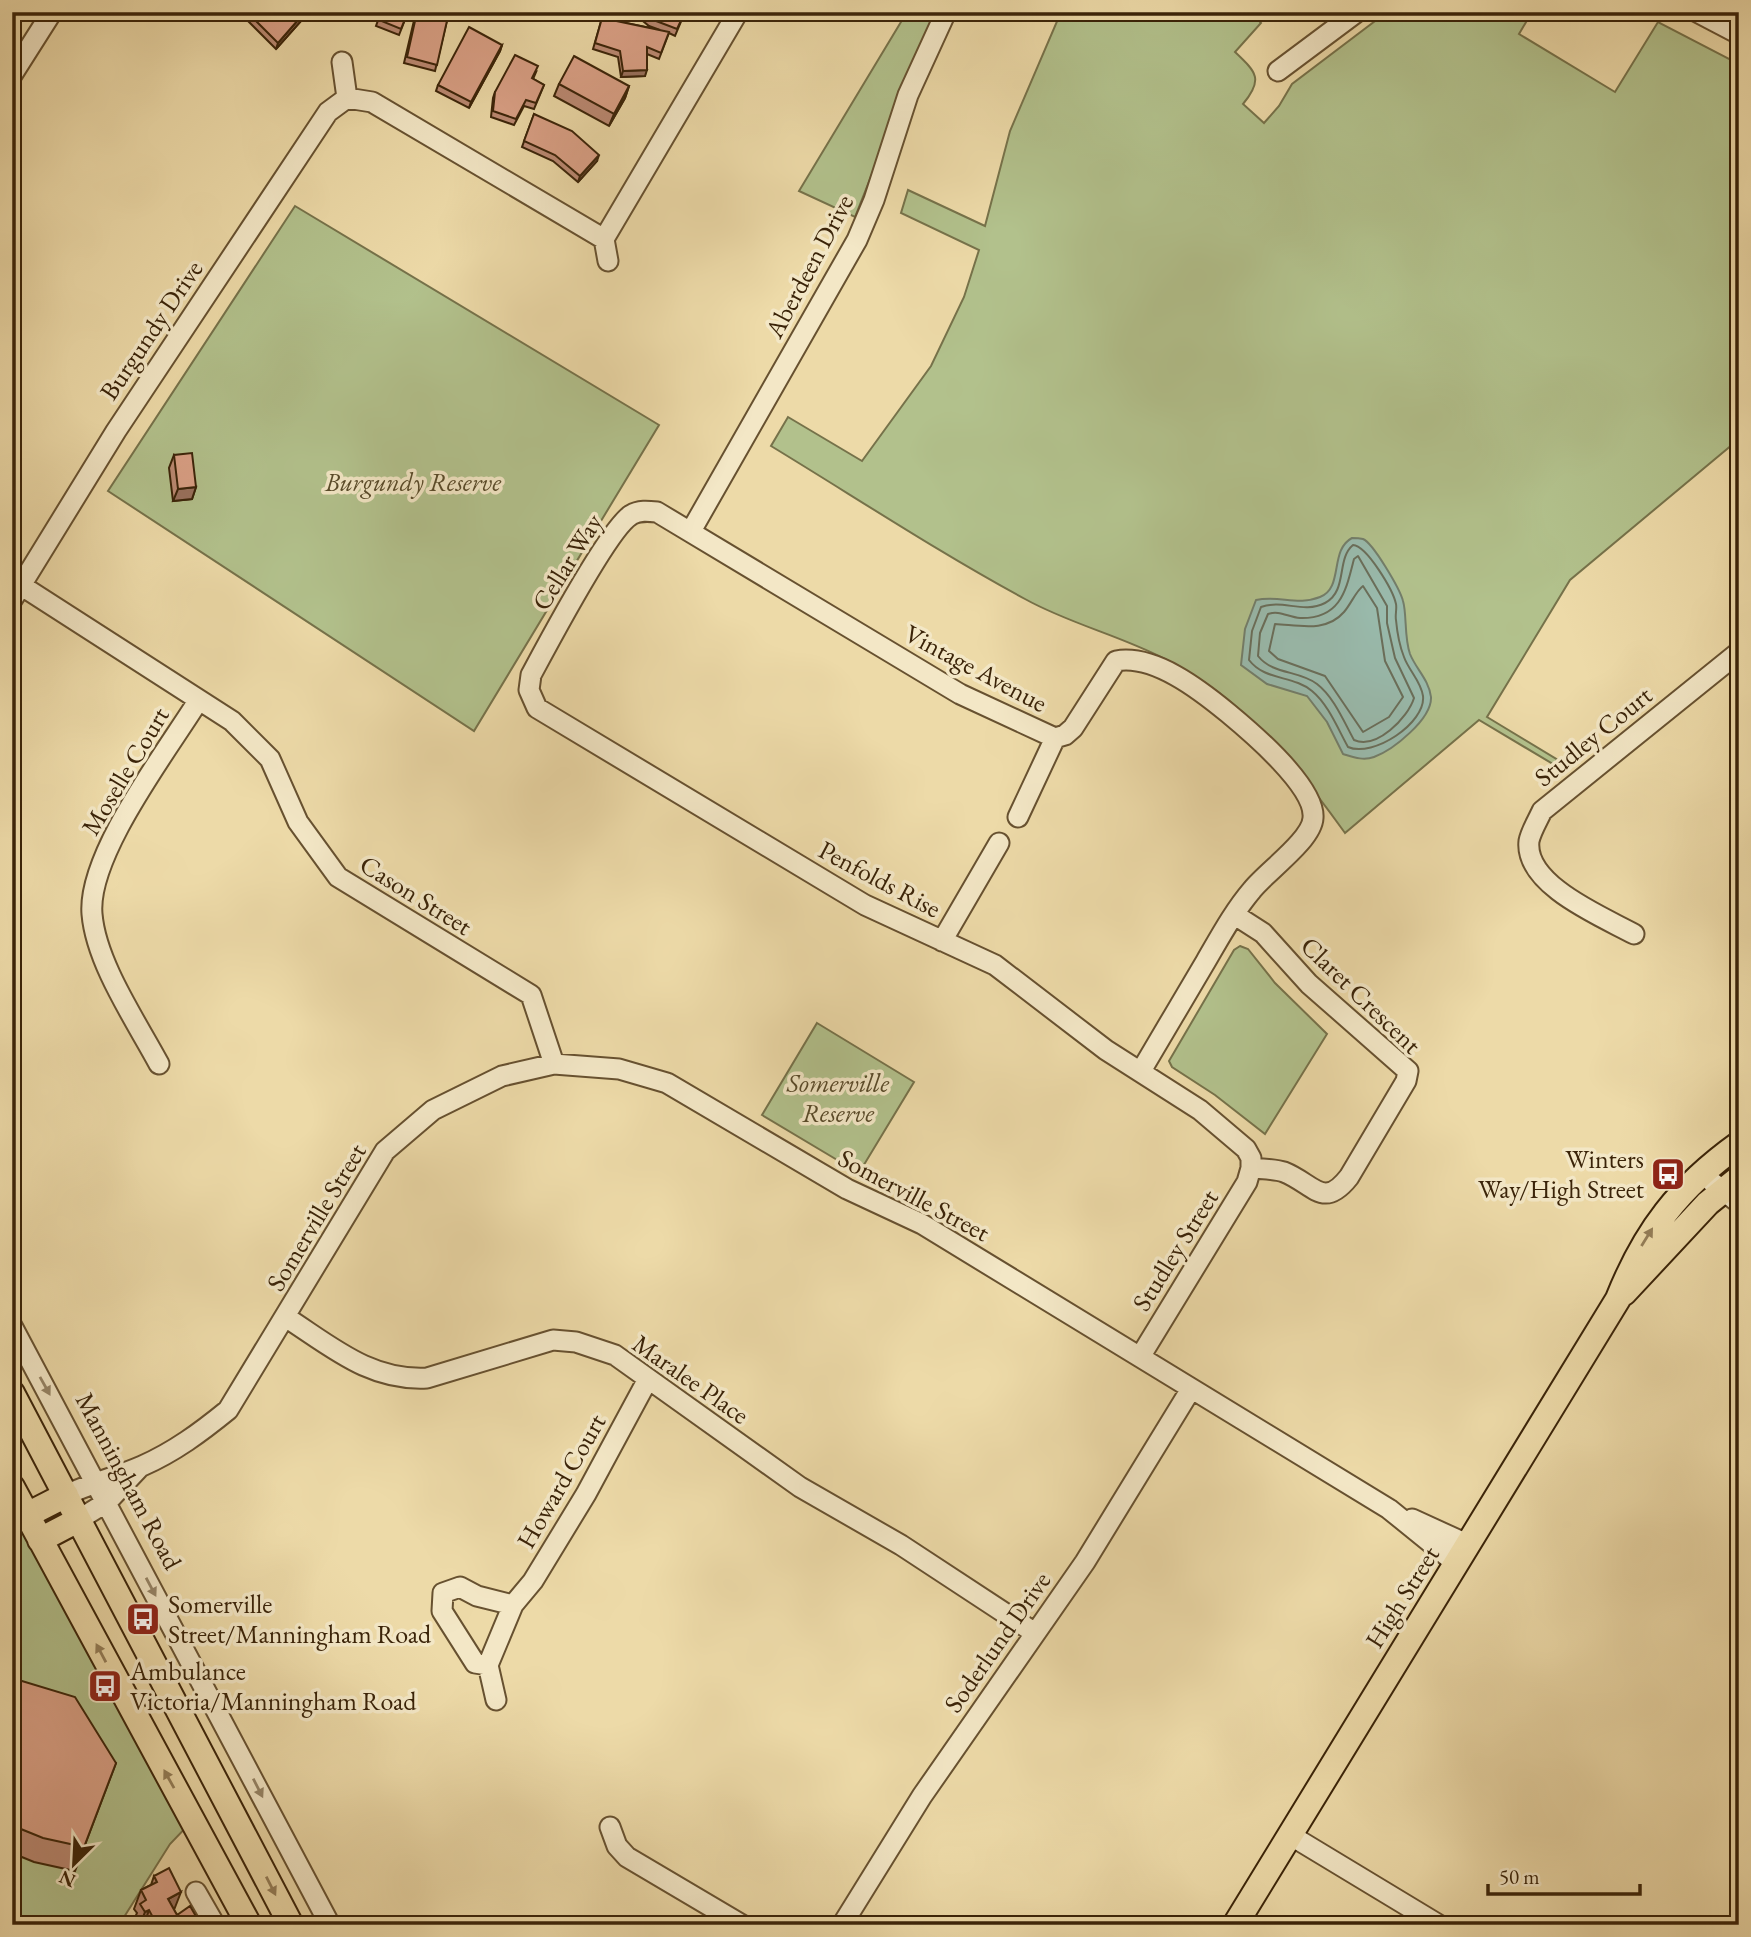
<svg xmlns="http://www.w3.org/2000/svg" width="1751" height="1937" font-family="'EB Garamond',serif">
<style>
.green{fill:#b2c18c;stroke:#76724a;stroke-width:2}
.water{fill:#99baac;stroke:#737e6a;stroke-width:2}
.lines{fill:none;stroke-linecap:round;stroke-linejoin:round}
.shore{stroke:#6a6e5a;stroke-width:2}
.minor-casing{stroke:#675130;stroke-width:23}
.major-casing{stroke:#3a2308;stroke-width:28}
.minor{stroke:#f3e7c6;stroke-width:19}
.major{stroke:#eddaa8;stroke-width:24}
.wall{fill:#bc8a74;stroke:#3a2308;stroke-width:2}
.shaded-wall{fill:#99715e;stroke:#3a2308;stroke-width:2}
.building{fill:#dba187;stroke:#3a2308;stroke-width:2}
.oneway{fill:#947e58}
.oneway2{fill:#968567}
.labels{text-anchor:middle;stroke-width:7;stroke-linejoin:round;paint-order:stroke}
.street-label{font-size:26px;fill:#3a2308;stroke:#f3e7c6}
.park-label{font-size:26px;font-style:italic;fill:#584a29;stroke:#f3e7c6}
.poi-label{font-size:26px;fill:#3a2308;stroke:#f3e7c6;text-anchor:start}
</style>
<rect width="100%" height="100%" fill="#eddaa8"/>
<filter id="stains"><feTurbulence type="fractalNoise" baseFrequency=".00286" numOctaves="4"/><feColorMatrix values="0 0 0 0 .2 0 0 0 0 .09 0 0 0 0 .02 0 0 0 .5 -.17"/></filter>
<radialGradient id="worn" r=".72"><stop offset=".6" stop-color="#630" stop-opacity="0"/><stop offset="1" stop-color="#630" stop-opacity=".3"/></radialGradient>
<path class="green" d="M 907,12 L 936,12 L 855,217 L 799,191 Z
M 1061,12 L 1252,12 L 1261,23 L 1235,52 C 1256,72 1264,79 1243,104 L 1264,123 L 1279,106 L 1292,84 L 1387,12 L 1532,12 L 1519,34 L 1615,92 L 1658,22 L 1739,64 L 1739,439 L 1570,580 L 1487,717 L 1568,766 L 1563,770 L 1479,720 L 1345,833 C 1294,762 1244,699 1165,659 C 1119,635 1070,624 1025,599 C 938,552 855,497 771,446 L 788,417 L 862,461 L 931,366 L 964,297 L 979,250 L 901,213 L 908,190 L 985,226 L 1010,131 Z
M 295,206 L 659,425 L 474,731 L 108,491 Z
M 1240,946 L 1248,949 L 1275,983 L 1327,1034 L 1265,1134 L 1215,1095 L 1172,1067 L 1169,1061 L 1234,950 Z
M 817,1023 L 914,1082 L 859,1173 L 762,1115 Z
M 12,1482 L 192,1821 L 170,1844 L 119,1925 L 12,1925 Z"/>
<path class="water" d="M 1352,538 C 1356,538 1359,538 1363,539 C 1373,543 1400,589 1403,601 C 1407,614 1404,637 1410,654 C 1416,669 1429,680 1431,697 C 1432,719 1393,750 1374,757 C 1363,761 1353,757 1343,754 L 1327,722 L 1307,696 L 1267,684 L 1241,665 L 1245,629 L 1256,600 C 1279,595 1298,606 1320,597 C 1344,588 1329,550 1352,538 Z"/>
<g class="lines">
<path class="shore" d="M 1353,545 C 1367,546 1393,590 1396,604 C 1397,609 1395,615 1396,620 C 1397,631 1400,647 1404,657 C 1409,671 1421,681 1423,696 C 1426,723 1373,758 1348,747 C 1338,729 1328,704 1312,691 C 1293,675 1265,681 1249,660 L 1252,631 L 1261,607 C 1283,599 1303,614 1325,603 C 1348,591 1336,559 1353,545 Z
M 1358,556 L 1387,606 L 1387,623 L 1395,658 L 1414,698 C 1408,718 1376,750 1354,740 C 1344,722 1334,697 1317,684 C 1299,670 1273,675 1258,656 L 1260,633 L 1268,614 C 1279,610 1288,617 1300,618 C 1341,619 1346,590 1354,559 Z
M 1363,586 L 1377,608 L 1385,661 L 1403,697 L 1389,717 L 1363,732 L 1325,676 L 1278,659 L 1269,651 L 1275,624 C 1298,625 1326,633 1344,612 C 1351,604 1356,591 1363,586 Z"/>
<g class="minor-casing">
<path id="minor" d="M 1697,12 L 1739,34
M 1278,71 L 1357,12
M 12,75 L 52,12
M 347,98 L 372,102 L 604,239 L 608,261
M 604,239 L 738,12
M 691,531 L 857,240 L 874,200 L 908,95 L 946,12
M 22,586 L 232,721 L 270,759 L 298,822 L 338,877 L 531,995 L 554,1064
M 12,600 L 116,431 L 328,112 L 347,98 L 342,62
M 1018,817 L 1055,738
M 1634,934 C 1603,917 1524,885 1529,841 C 1531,831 1538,820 1542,811 L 1739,652
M 942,941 L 999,843
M 159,1064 C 136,1021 96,963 92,914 C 87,855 167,751 198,701
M 1141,1071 C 1163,1034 1184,998 1206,961 C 1220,937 1234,911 1252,890 C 1266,872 1312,840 1313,818 C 1316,787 1251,732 1228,713 C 1200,690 1154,654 1116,661 L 1073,728 L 1065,735 L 1055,738 L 960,694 L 657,512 C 648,511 639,510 631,515 C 609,528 546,647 531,675 L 529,690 L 537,708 L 865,905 L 995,965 L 1106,1050 L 1200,1110 L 1246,1149 L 1251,1158 L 1251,1168 C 1262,1169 1275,1169 1284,1172 C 1314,1184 1323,1210 1349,1177 L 1406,1081 L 1408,1071 L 1309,984 L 1263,933 L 1235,915
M 1712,1182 L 1739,1203
M 287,1318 C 332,1347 370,1381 427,1378 L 553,1340 L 576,1342 L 615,1355 L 800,1487 L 901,1545 L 1035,1633
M 12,1326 L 330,1925
M 1140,1357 L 1247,1182 L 1251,1168
M 66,1495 C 91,1483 117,1477 142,1466 C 174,1452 201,1432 228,1410 L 385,1151 L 433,1110 L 502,1076 L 554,1064 L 619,1069 L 667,1083 L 847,1189 L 922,1224 L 1389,1509 L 1457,1564
M 1412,1519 L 1469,1545
M 78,1520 L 107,1502 L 140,1467
M 488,1665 L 475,1663 L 442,1611 L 443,1593 L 460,1587 L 477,1596 L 513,1605
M 496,1700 L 488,1665 L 513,1605 L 533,1581 L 586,1494 L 648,1379
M 610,1827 L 617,1846 L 627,1857 L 742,1925
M 1290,1835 L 1439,1925
M 196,1892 L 215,1925
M 842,1925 L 922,1796 L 1085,1562 L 1191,1389"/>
</g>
<g class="major-casing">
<path id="major" d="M 1624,1293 L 1708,1203 L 1739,1178
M 12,1393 L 291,1925
M 12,1487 L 249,1925
M 27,1515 L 66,1495
M 40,1540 L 78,1520
M 1235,1925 L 1618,1299 C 1645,1231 1679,1187 1739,1144"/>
</g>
<use href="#minor" class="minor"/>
<use href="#major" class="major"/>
</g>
<path class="wall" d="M 239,12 L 309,12 L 276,49 Z
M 381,12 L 408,12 L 399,35 L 376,26 Z
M 416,12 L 449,12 L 435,71 L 404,63 Z
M 632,12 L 685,12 L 675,36 L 669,33 L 659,59 L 647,54 L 645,76 L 621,77 L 618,57 L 593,49 L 602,18 L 660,30 L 649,26 Z
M 502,45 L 500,51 L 469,108 L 436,91 L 438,85 Z
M 536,72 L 533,79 L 544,85 L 534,109 L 524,106 L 514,125 L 491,117 L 493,98 L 495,92 Z
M 559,84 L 629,86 L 625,98 L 609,126 L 554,96 Z
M 534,114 L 597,161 L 578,182 L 553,161 L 522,147 Z
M 174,455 L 196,487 L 192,499 L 173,501 L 169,468 Z
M 12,1678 L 116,1763 L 75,1871 L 34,1862 L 12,1853 Z
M 154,1876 L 177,1915 L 201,1925 L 135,1925 L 133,1922 L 137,1913 L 134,1909 L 141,1890 L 151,1885 Z"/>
<path class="shaded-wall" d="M 305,12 L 309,12 L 276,49 L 278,43 Z
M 502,45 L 500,51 L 469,108 L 471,102 Z
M 647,70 L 645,76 L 621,77 L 623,71 Z
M 629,86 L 625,98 L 609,126 L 614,114 Z
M 599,155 L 597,161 L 578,182 L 580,176 Z
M 196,487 L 192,499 L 173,501 L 178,489 Z
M 181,1892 L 174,1910 L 168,1899 Z
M 149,1910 L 144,1925 L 140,1925 L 145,1912 Z"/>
<path class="building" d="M 247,12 L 305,12 L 278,43 Z
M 381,12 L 408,12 L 401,29 L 379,20 Z
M 417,12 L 449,12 L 437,65 L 407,57 Z
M 642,12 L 685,12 L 677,29 L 651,19 Z
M 602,18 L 669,32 L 661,53 L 647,47 L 647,70 L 623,71 L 620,51 L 595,43 Z
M 469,27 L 502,45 L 471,102 L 438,85 Z
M 515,55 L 538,66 L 532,78 L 544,85 L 536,103 L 526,100 L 516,119 L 493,111 L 495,92 Z
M 574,56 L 629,86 L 614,114 L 559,84 Z
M 534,114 L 572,131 L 599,155 L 580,176 L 555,155 L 524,141 Z
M 192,453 L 196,487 L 178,489 L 174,455 Z
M 12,1678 L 75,1697 L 116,1763 L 84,1847 L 43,1838 L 16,1827 L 12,1824 Z
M 169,1868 L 181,1892 L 168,1899 L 177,1915 L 190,1906 L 201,1925 L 157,1925 L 149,1910 L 145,1912 L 140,1904 L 146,1900 L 141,1890 L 157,1882 L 154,1876 Z"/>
<defs><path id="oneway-solid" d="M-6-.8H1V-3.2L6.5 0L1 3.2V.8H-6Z" transform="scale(1.75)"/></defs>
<g class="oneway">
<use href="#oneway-solid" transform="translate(1647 1237) rotate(-58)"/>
<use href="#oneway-solid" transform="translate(101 1653) rotate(-118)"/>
<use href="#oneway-solid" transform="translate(169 1779) rotate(-119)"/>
<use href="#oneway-solid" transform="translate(271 1886) rotate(63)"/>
</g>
<g class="oneway2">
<use href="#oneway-solid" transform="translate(45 1386) rotate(61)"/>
<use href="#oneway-solid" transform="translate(151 1587) rotate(62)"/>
<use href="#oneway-solid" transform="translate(258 1788) rotate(63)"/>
</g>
<defs>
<g id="bus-square" transform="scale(1.75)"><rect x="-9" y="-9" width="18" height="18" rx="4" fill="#8f2418" stroke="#f3e7c6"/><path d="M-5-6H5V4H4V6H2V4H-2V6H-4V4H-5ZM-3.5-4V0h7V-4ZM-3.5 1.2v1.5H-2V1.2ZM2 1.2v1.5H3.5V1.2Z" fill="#fff"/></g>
</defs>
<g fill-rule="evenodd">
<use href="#bus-square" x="1668" y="1174"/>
<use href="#bus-square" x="143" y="1619"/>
<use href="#bus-square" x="105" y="1686"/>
</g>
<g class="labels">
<g class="street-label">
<text transform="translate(809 266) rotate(-62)" y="9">Aberdeen Drive</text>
<text transform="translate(151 330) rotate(-56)" y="9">Burgundy Drive</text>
<text transform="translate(567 562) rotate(-58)" y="9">Cellar Way</text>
<text transform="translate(976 668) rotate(28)" y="9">Vintage Avenue</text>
<text transform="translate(1593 736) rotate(-39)" y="9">Studley Court</text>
<text transform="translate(125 771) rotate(-59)" y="9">Moselle Court</text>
<text transform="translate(880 879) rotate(28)" y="9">Penfolds Rise</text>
<text transform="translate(416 895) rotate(32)" y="9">Cason Street</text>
<text transform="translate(1361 995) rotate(44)" y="9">Claret Crescent</text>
<text transform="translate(914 1195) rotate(28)" y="9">Somerville Street</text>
<text transform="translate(316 1217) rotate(-59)" y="9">Somerville Street</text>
<text transform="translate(1175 1250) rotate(-58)" y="9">Studley Street</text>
<text transform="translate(691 1379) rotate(35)" y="9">Maralee Place</text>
<text transform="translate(129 1481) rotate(62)" y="9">Manningham Road</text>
<text transform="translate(561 1481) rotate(-60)" y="9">Howard Court</text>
<text transform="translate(1402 1597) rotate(-58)" y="9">High Street</text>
<text transform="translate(997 1642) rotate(-55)" y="9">Soderlund Drive</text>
</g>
<g class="park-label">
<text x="413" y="491">Burgundy Reserve</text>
<text x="838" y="1092">Somerville<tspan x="838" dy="30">Reserve</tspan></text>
</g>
<g class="poi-label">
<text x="1644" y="1168" text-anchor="end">Winters<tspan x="1644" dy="30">Way/High Street</tspan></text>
<text x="168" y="1613">Somerville<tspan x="168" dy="30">Street/Manningham Road</tspan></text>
<text x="130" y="1680">Ambulance<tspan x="130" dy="30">Victoria/Manningham Road</tspan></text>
</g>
</g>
<rect width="1751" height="1937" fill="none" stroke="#eddaa8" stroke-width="42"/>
<rect x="14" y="14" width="1723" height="1909" fill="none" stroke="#3a2308" stroke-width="3.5"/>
<rect x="21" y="21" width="1709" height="1895" fill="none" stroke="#3a2308" stroke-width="2"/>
<g transform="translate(74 1864) rotate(204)" stroke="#f3e7c6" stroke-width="5" paint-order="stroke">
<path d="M0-5L12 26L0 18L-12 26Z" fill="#3a2308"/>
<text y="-10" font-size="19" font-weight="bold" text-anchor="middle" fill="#3a2308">N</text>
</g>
<path d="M1488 1884v10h152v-10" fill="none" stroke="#3a2308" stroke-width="3.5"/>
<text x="1499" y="1884" font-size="21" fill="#3a2308" stroke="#f3e7c6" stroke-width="5" paint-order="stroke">50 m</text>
<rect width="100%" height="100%" filter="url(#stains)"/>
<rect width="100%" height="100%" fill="url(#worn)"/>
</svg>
